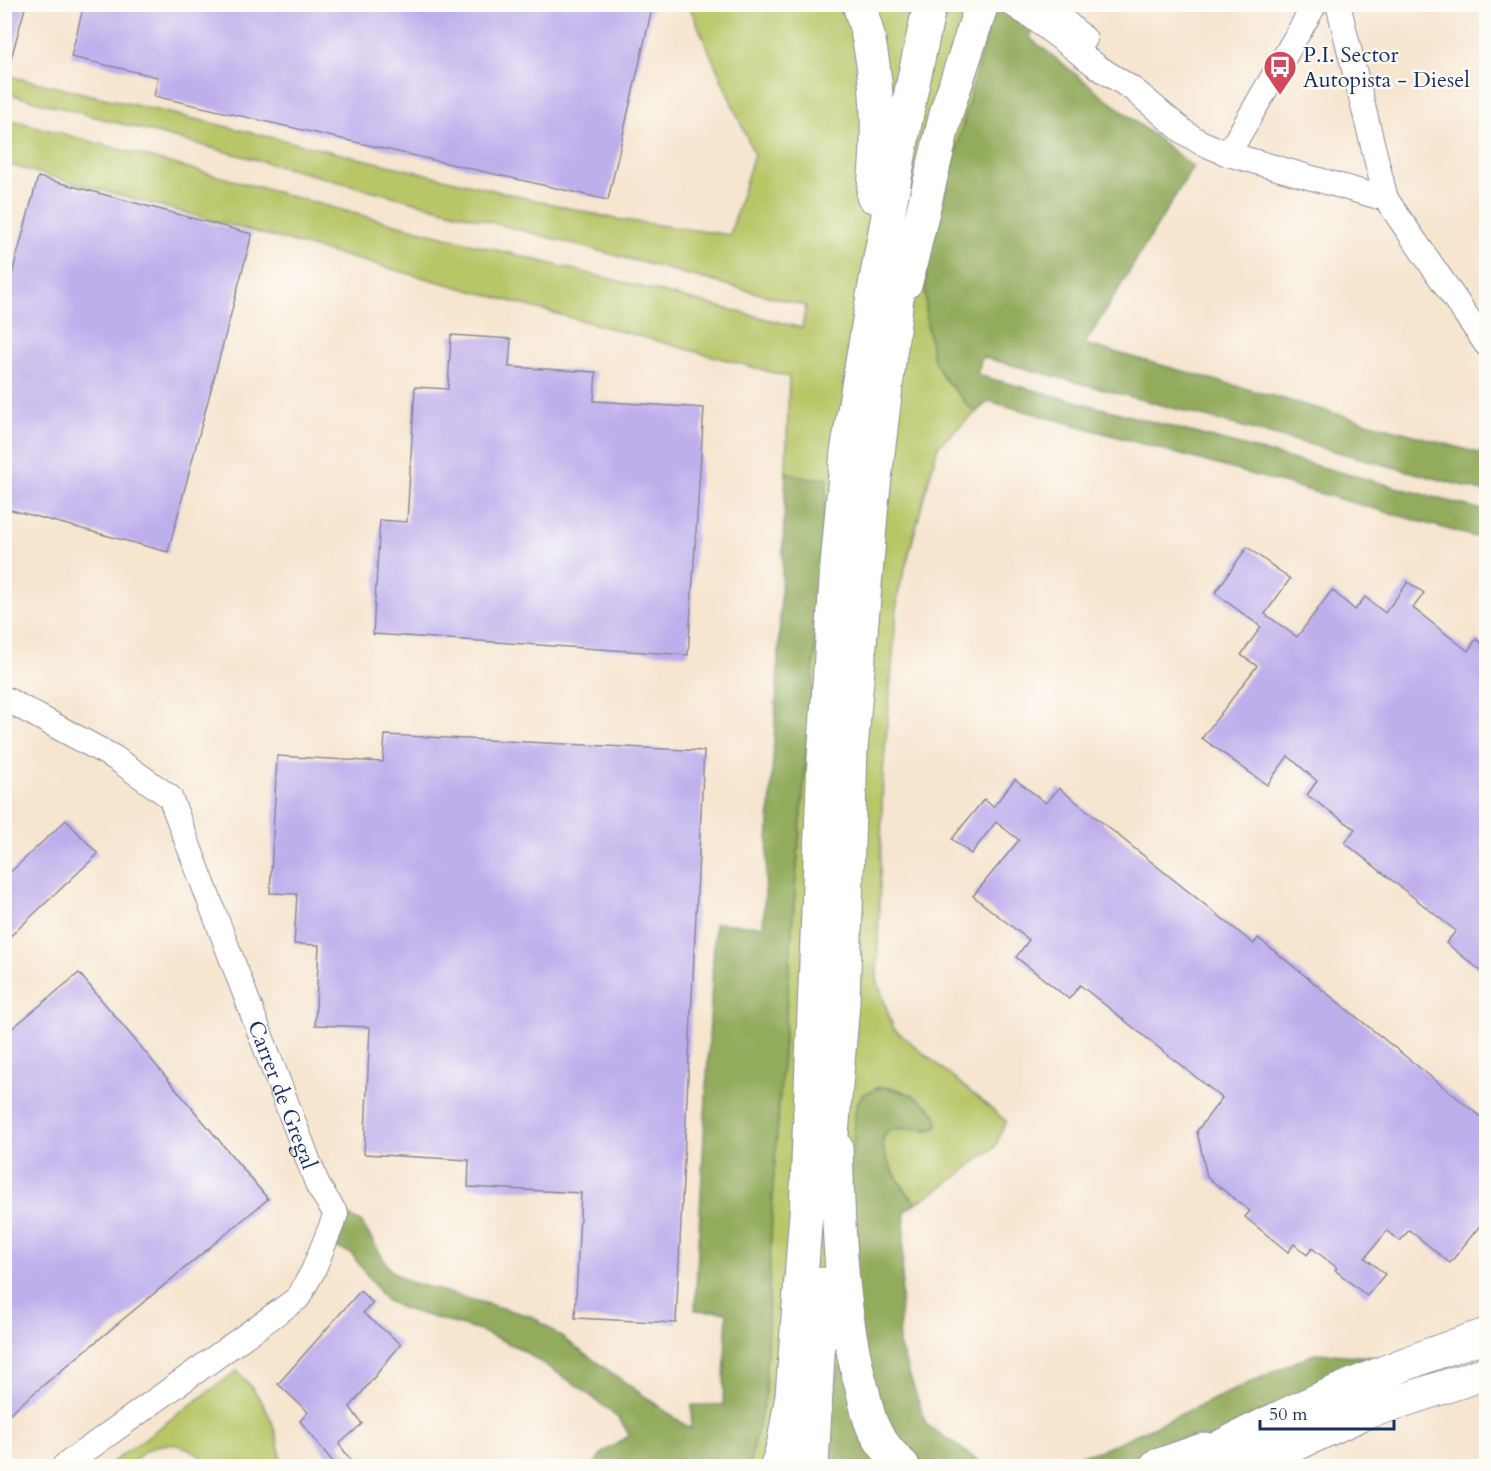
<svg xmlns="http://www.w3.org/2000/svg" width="1491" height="1471" font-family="Cardo,serif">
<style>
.green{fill:#b8c668;stroke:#6a7a63;stroke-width:1.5}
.forest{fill:#92ab5c;stroke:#566d5d;stroke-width:1.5}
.building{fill:#bdaeec}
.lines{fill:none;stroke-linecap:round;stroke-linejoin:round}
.minor-casing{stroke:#888a96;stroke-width:26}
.highway-casing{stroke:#888a96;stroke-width:35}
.minor{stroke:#fff;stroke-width:24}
.highway{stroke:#fff;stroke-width:33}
.labels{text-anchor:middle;stroke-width:4.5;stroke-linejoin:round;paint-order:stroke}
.poi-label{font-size:22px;fill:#1b2f5e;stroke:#fdfcf7;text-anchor:start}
.street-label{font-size:22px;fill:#1b2f5e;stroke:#fdfcf7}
</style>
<rect width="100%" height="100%" fill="#fdfcf7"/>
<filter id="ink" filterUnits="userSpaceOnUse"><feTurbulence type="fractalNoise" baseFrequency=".0167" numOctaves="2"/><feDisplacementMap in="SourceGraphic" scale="12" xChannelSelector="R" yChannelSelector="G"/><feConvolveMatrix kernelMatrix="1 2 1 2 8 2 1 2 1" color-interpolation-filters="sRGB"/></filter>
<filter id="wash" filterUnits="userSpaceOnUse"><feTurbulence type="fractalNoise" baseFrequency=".008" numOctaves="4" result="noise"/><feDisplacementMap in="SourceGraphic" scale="24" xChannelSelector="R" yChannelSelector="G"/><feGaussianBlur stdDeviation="1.35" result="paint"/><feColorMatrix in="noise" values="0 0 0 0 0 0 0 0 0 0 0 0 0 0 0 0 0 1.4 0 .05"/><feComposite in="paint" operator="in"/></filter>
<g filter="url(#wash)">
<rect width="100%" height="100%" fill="#f6e5cf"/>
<path class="green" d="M 689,5 L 998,5 L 925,271 L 926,317 L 933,358 L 943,377 L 970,408 L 976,412 L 938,446 L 898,594 L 883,774 L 877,979 L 893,1028 L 1006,1121 L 995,1147 L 951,1181 L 916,1203 C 906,1192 865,1139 892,1130 C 902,1126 919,1130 930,1130 L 936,1115 C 921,1098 899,1084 875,1088 L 855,1332 L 822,1466 L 749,1466 L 765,1397 L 773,1186 L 796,878 L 813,678 L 827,478 L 809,479 L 786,472 L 789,377 L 5,164 L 5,118 L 360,215 L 802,328 L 806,306 L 5,93 L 4,75 L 169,113 L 615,219 L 730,235 L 754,154 Z
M 237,1371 C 266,1400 277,1426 282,1466 L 209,1466 C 193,1445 168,1437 144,1452 C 138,1456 133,1465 126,1466 C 120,1468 113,1467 107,1466 Z"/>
<path class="forest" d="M 998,5 L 1041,5 L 1030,38 L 1193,167 L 1085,344 L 1486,455 L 1486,492 L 982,357 L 977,375 L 1486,511 L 1486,540 L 989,401 L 976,412 L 970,408 L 943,377 L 933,358 L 926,317 L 925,271 L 988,27 Z
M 786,472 L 809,479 L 827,477 L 813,678 L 796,878 L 773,1186 L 765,1397 L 749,1466 L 594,1466 C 604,1443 617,1450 629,1434 L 620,1420 L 606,1408 L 578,1386 L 519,1348 L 480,1331 L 404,1309 L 385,1300 L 351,1253 L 337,1248 L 348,1215 L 362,1223 L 390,1270 L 407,1281 L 533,1317 L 691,1429 L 692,1405 L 723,1405 L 727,1312 L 695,1310 L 715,923 L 763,926 L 777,691 Z
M 882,1087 C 906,1091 928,1098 938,1121 L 936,1128 C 923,1133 908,1126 894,1129 C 863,1136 905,1192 916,1203 L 905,1210 L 899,1344 L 926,1424 L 986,1466 L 1044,1464 L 1102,1450 L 1315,1353 L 1376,1357 L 1151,1466 L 822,1466 L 833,1384 L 855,1332 L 848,1201 L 856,1105 L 863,1094 Z"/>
<g id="blocks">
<path class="building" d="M 4,4 L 26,4 L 9,66 L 4,66 Z
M 84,4 L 653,4 L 608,200 L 154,96 L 158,77 L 71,57 Z
M 38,177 L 252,234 L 168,552 L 4,508 L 4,304 Z
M 451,335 L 511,339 L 509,367 L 596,372 L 594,401 L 704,408 L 688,655 L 373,634 L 380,520 L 407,522 L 415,387 L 448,389 Z
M 1247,547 L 1290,579 L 1265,614 L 1297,637 L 1332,590 L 1355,610 L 1365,597 L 1385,613 L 1408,582 L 1424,593 L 1413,608 L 1468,651 L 1476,639 L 1486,647 L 1486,975 L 1446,943 L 1456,931 L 1345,843 L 1355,829 L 1307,795 L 1317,781 L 1288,756 L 1267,785 L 1202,738 L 1257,666 L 1241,655 L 1261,627 L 1215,593 Z
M 385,735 L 704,751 L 676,1323 L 575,1318 L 581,1193 L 468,1187 L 469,1160 L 364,1154 L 370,1027 L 315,1025 L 319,945 L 294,944 L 297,894 L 270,893 L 277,756 L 383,762 Z
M 1015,779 L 1046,803 L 1059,788 L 1254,944 L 1258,938 L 1486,1121 L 1486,1218 L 1450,1263 L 1409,1230 L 1400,1241 L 1387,1231 L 1365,1258 L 1385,1274 L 1367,1296 L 1335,1270 L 1337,1268 L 1312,1248 L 1307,1255 L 1294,1244 L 1288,1252 L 1245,1217 L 1250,1211 L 1207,1177 L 1197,1131 L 1222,1098 L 1080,985 L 1069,999 L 1016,957 L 1029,940 L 973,896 L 1019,840 L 996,822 L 971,854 L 952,839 L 984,799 L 993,807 Z
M 66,820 L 98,854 L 4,942 L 4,878 Z
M 79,973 L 268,1199 L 4,1418 L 4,1035 Z
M 360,1291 L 373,1303 L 363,1313 L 401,1344 L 350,1407 L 362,1424 L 339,1444 L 356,1467 L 337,1467 L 300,1421 L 308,1412 L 278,1384 Z"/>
</g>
</g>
<g filter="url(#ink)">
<use href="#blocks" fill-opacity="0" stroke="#888a96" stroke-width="1.5"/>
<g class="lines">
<g class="minor-casing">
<g id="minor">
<path d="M 1012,4 L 1031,16 L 1098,67 L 1134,90 L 1184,132 L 1200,142 L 1228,154 L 1386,199 L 1486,344"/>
<path d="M 1045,4 L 1085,39"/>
<path d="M 1338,4 L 1386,199"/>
<path d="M 1228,154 L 1315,4"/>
<path id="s1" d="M 4,698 L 115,758 L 170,797 L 318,1186 L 336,1214 L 313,1271 L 298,1298 L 64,1466"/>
</g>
</g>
<g class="highway-casing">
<path id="highway" d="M 859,4 C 862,16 867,28 869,41 C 879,90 879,145 873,196
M 906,282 L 947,110 L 982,4
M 836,1147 C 839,1228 840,1313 863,1392 C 866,1404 868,1420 875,1431 C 882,1444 892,1456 903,1466
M 829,1170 L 843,1004 L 851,751 L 872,503 L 902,256
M 777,1466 L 783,1446 L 792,1395 L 806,1213 L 824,758 L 837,565 L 847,452 L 873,296 L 910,97 L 930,4
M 812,1466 L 822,1284
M 1156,1466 L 1205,1449
M 1185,1466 C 1281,1413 1382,1370 1486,1335
M 1249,1466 L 1359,1415 L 1486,1373"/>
</g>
<use href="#minor" class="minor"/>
<use href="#highway" class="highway"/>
</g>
</g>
<defs>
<g id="bus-pin" transform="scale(1.725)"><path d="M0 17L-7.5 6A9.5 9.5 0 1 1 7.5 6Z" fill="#d1495b" stroke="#fdfcf7"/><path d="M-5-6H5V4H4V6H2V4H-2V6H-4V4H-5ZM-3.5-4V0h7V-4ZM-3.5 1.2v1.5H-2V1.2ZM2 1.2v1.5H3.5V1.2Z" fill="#fff"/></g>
</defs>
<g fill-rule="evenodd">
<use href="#bus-pin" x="1280" y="67"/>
</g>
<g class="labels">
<g class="poi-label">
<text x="1303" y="62">P.I. Sector<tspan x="1303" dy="25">Autopista - Diesel</tspan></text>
</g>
<g class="street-label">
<text dy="8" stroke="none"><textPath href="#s1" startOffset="512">Carrer de Gregal</textPath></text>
</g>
</g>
<rect width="1491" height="1471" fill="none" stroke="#fdfcf7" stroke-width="24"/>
<path d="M1260 1420v9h134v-9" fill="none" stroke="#1b2f5e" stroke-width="3"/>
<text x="1269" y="1420" font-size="18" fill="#1b2f5e" stroke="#fdfcf7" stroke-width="4.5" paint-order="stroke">50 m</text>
</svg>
